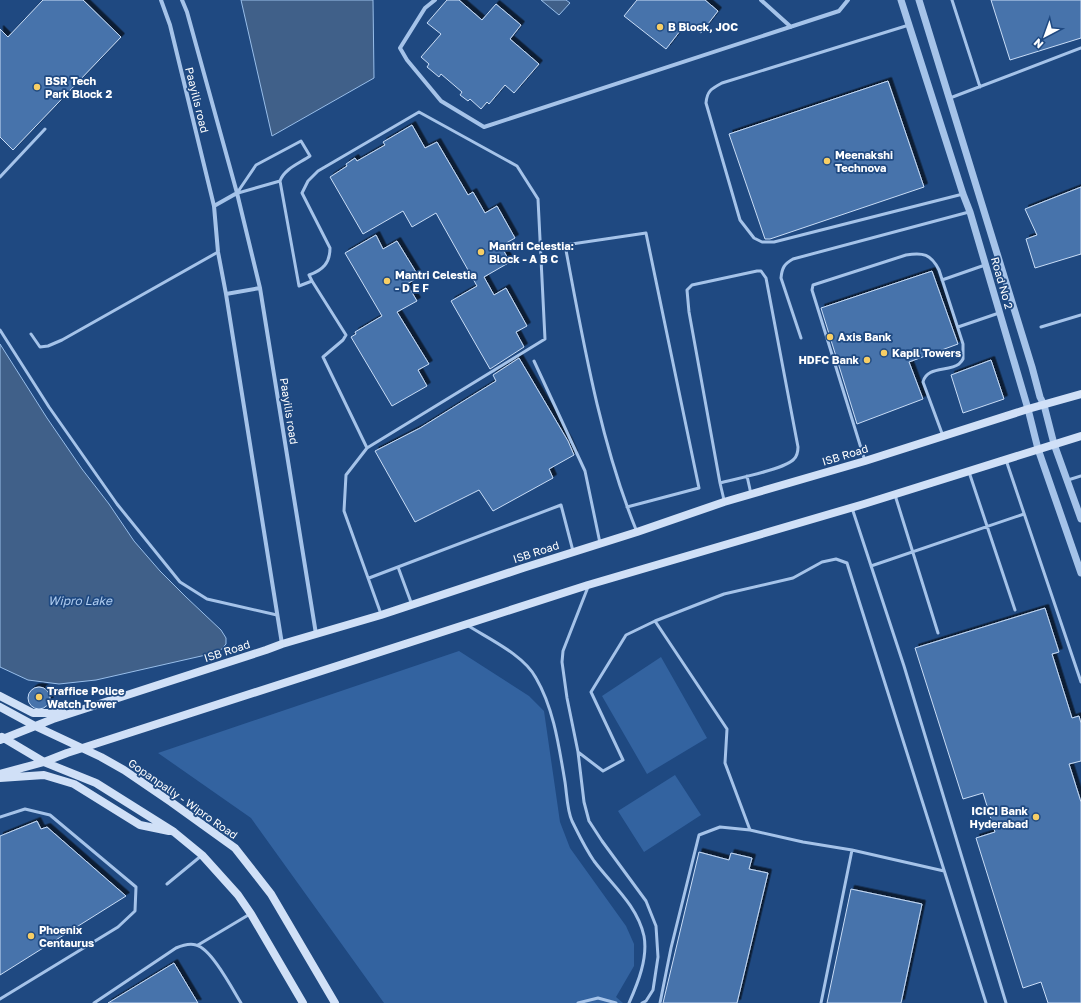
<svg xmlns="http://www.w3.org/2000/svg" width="1081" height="1003" font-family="'Golos Text',sans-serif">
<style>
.green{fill:#3363a0}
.water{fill:#406089;stroke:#98beea}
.building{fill:#4773ab;stroke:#c9ddf7;filter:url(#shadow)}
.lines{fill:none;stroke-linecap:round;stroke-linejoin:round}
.service{stroke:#a5c3e9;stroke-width:3}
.minor{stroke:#a5c3e9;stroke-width:4}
.tertiary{stroke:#a5c3e9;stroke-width:7}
.secondary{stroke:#d0e0f7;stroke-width:8}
.poi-dot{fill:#f7ce65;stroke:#1f4981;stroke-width:1.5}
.labels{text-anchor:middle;stroke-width:3.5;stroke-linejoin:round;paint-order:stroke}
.poi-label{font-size:11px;font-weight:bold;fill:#fff;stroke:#1f4981;text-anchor:start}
.street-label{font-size:11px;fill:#fff;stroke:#1f4981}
.water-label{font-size:12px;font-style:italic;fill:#b0cdf0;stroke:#1f4981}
</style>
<defs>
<filter id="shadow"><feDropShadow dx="3.5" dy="-3.5" stdDeviation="0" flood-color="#0009"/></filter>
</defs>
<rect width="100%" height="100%" fill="#1f4981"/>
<path class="green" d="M 459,651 L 529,696 L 544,711 L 560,822 L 570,848 L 626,926 L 634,944 L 634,966 L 616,997 L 623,1003 L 384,1003 L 251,818 L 158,753 Z
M 661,657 L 707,738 L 647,774 L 602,696 Z
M 675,775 L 701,815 L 644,852 L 618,811 Z"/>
<path class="water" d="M 241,0 L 373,0 L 374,78 L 272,136 Z
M 541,0 L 566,0 L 570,3 L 559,15 Z
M 0,344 L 47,418 L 82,469 L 109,504 L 134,541 L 160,571 L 186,597 L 221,630 L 226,638 L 226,644 L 219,652 L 96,680 L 59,684 L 28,680 L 0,667 Z"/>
<path class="building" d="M 43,0 L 83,0 L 121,37 L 13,150 L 0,137 L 0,29 L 8,37 Z
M 447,0 L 459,0 L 482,20 L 496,4 L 521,25 L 510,39 L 539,64 L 514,93 L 505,85 L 489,104 L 487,102 L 481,109 L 470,99 L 468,101 L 460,95 L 462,92 L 441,74 L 439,77 L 427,67 L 429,64 L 421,57 L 441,34 L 427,23 Z
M 637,0 L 705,0 L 718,11 L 701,33 L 687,22 L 666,49 L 624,16 Z
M 991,0 L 1081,0 L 1081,38 L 1010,60 Z
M 888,81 L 924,187 L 770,239 L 765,239 L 729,134 Z
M 412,125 L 425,148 L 437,142 L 468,195 L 473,192 L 485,213 L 497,206 L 515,238 L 501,246 L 510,262 L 484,277 L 494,295 L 506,288 L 527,326 L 516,332 L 524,347 L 490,369 L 451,301 L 477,286 L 436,213 L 412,227 L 403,211 L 363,234 L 330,177 L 347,166 L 346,164 L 355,158 L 357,161 L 385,145 L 383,142 Z
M 1081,187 L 1081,254 L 1035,268 L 1026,239 L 1037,235 L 1025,209 Z
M 376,235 L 383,249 L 397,241 L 419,277 L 407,284 L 417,301 L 397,312 L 429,364 L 418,370 L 427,386 L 392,406 L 351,337 L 356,334 L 355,332 L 382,316 L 345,253 Z
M 932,271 L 958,344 L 909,362 L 923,399 L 857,424 L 821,308 Z
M 519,358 L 568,441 L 574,455 L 549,469 L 553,478 L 493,511 L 479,490 L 415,522 L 375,451 L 420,428 L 496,381 L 493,375 Z
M 991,360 L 1004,399 L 963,413 L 951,375 Z
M 1045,608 L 1059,652 L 1052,654 L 1072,718 L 1079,716 L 1081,723 L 1081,761 L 1069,764 L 1081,802 L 1081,1003 L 1048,1003 L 1041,982 L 1023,988 L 976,838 L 995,832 L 983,793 L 963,799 L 915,648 Z
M28 698a11 11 0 1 1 22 0a11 11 0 1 1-22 0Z
M 37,821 L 41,829 L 47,827 L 126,896 L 0,975 L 0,836 Z
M 699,852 L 729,860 L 731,853 L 752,858 L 749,869 L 768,873 L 737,1003 L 663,1003 Z
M 851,889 L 922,904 L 901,1003 L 827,1003 Z
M 174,963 L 198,1003 L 108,1003 Z"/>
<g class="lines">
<path class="service" d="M 952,0 L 980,87
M 909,25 L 722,83 C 711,89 707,91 706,103 L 740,220 L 754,238 L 762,242 L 774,242 L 963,194
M 950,98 L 1081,48
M 0,177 L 45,129
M 237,193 L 256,165 L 301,141 L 310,156 C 300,163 284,169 280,181 L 299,286 L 312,281 L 346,335 L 343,340 L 323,357 L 367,448 L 545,339 L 538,199 L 517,166 L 419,112 L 318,171 L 308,181 L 302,193 L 330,248 C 330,263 323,270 309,275 L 312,281
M 238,193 L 280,181
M 942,280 L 985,265
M 958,327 L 999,313
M 1041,327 L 1081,315
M 0,330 L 49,407 L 117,504 L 180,582 L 207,599 L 277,615
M 31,334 L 40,347 L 48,346 L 62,340 L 218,252
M 801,338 L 781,278 C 782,268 784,264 793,259 L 969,212
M 534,361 L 585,471 L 600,543
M 367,448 L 346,475 L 344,511 L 381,614
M 1006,460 L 1081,682
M 865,461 L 817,306 L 812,290 L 813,285 L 906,255 C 923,252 931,254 939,270 L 963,344 L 963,359 C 962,361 961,362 959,364 C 948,372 927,366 923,382 L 943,436
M 969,472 L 1015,610
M 747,476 L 751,494
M 1068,480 L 1081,476
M 720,483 L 689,312 L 687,290 L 692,285 L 757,271 L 761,271 L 766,278 L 798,447 C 798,452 797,456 794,459 C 786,469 735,479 720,483 L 724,500
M 895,495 L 938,633
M 627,507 L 699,488 L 646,233 L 565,245 C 583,340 600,442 637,532
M 852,508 L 904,666 L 1006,1003
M 871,566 L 1024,514
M 398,567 L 412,605
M 369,578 L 561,505 L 573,551
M 588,587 L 570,633 L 563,651 L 562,662 L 567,698 L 578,752 L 584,802 L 589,821 L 602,841 L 646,901 L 656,926 L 658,957 L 653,990 L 646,1001 L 642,1003
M 655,621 L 727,729 L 725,763 L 750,830 L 803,842 L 852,850 L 944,871
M 467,625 C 489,639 524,655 536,678 C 554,709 559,747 565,782 C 567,795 567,810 572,821 C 579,835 585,848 594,861 C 612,885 637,905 644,936 C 648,958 638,983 629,1003
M 578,752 L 603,771 L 623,760 L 591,692 L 626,635 L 655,621 L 724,594 L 793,578 L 822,562 L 836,559 L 847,563 L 986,1003
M 0,817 L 25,809 L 50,815 L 136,887 L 135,911 L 118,927 L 0,999
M 167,884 L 201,856
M 198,945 L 250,914
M 94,1003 L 176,948 C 183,945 189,943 196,945 C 211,948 233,990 241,1003
M 578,1003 L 598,998 L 616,1003
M 660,1003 L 671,948 L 699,835 L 720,827 L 750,830
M 821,1003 L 852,850"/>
<path class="minor" d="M 161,0 L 170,25 L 214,206
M 182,0 L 187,12 L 237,193
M 435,0 L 425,8 L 400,48 L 407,60 L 441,101 L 484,127 L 839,11 L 848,0
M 761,0 L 791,27
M 226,294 L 260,288
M 282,644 L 226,294 L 218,252 L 214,206 L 237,193 L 260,288 L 316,634"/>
<path class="tertiary" d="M 901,0 L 963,194 L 970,212 L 1028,409 L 1038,449 L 1081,573
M 919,0 L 1032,367 L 1040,397 L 1044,405 L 1054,444 L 1081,519"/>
<path class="secondary" d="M 0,696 L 33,713 L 63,713
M 0,707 L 35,726 L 101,757 L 124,770 L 171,802 L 235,848 L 271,894 L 335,1003
M 2,737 L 44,762 L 96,783 L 174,832 L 202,855 L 238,895 L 251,914 L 303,1003
M 0,740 L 53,719 L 266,650 L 282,644 L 381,615 L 523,568 L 637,532 L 724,502 L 865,461 L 1028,409 L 1081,394
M 0,774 L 44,762 L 67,753 L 588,585 L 864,504 L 1081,436
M 0,778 L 44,775 L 74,784 L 140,825 L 169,831"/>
</g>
<g class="poi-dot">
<circle cx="660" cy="27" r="4"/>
<circle cx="37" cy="87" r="4"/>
<circle cx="827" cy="161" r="4"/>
<circle cx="481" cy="252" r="4"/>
<circle cx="387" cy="281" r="4"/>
<circle cx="830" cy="337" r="4"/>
<circle cx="884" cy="353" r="4"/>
<circle cx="867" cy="360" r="4"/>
<circle cx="39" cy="697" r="4"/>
<circle cx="1036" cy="817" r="4"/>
<circle cx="31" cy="936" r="4"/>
</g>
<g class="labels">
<g class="poi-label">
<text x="668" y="31">B Block, JOC</text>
<text x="45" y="85">BSR Tech<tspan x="45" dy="13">Park Block 2</tspan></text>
<text x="835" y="159">Meenakshi<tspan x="835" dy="13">Technova</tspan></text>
<text x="489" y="250">Mantri Celestia:<tspan x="489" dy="13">Block - A B C</tspan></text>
<text x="395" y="279">Mantri Celestia<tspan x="395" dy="13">- D E F</tspan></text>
<text x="838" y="341">Axis Bank</text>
<text x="892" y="357">Kapil Towers</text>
<text x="859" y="364" text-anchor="end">HDFC Bank</text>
<text x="47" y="695">Traffice Police<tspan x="47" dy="13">Watch Tower</tspan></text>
<text x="1028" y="815" text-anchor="end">ICICI Bank<tspan x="1028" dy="13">Hyderabad</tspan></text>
<text x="39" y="934">Phoenix<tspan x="39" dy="13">Centaurus</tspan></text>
</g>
<g class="street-label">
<text transform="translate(197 100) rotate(76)" y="4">Paayilis road</text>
<text transform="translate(1002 283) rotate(74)" y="4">Road No 2</text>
<text transform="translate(289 411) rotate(81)" y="4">Paayilis road</text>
<text transform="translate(845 455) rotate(-17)" y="4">ISB Road</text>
<text transform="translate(536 552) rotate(-18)" y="4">ISB Road</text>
<text transform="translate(227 651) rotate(-18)" y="4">ISB Road</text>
<text transform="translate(183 799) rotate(35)" y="4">Gopanpally - Wipro Road</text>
</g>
<g class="water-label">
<text x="80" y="605">Wipro Lake</text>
</g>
</g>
<g transform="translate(1045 36) rotate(221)" stroke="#1f4981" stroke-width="3" paint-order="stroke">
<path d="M0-3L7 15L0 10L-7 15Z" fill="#ffffff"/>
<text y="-6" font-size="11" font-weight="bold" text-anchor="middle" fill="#ffffff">N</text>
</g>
</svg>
